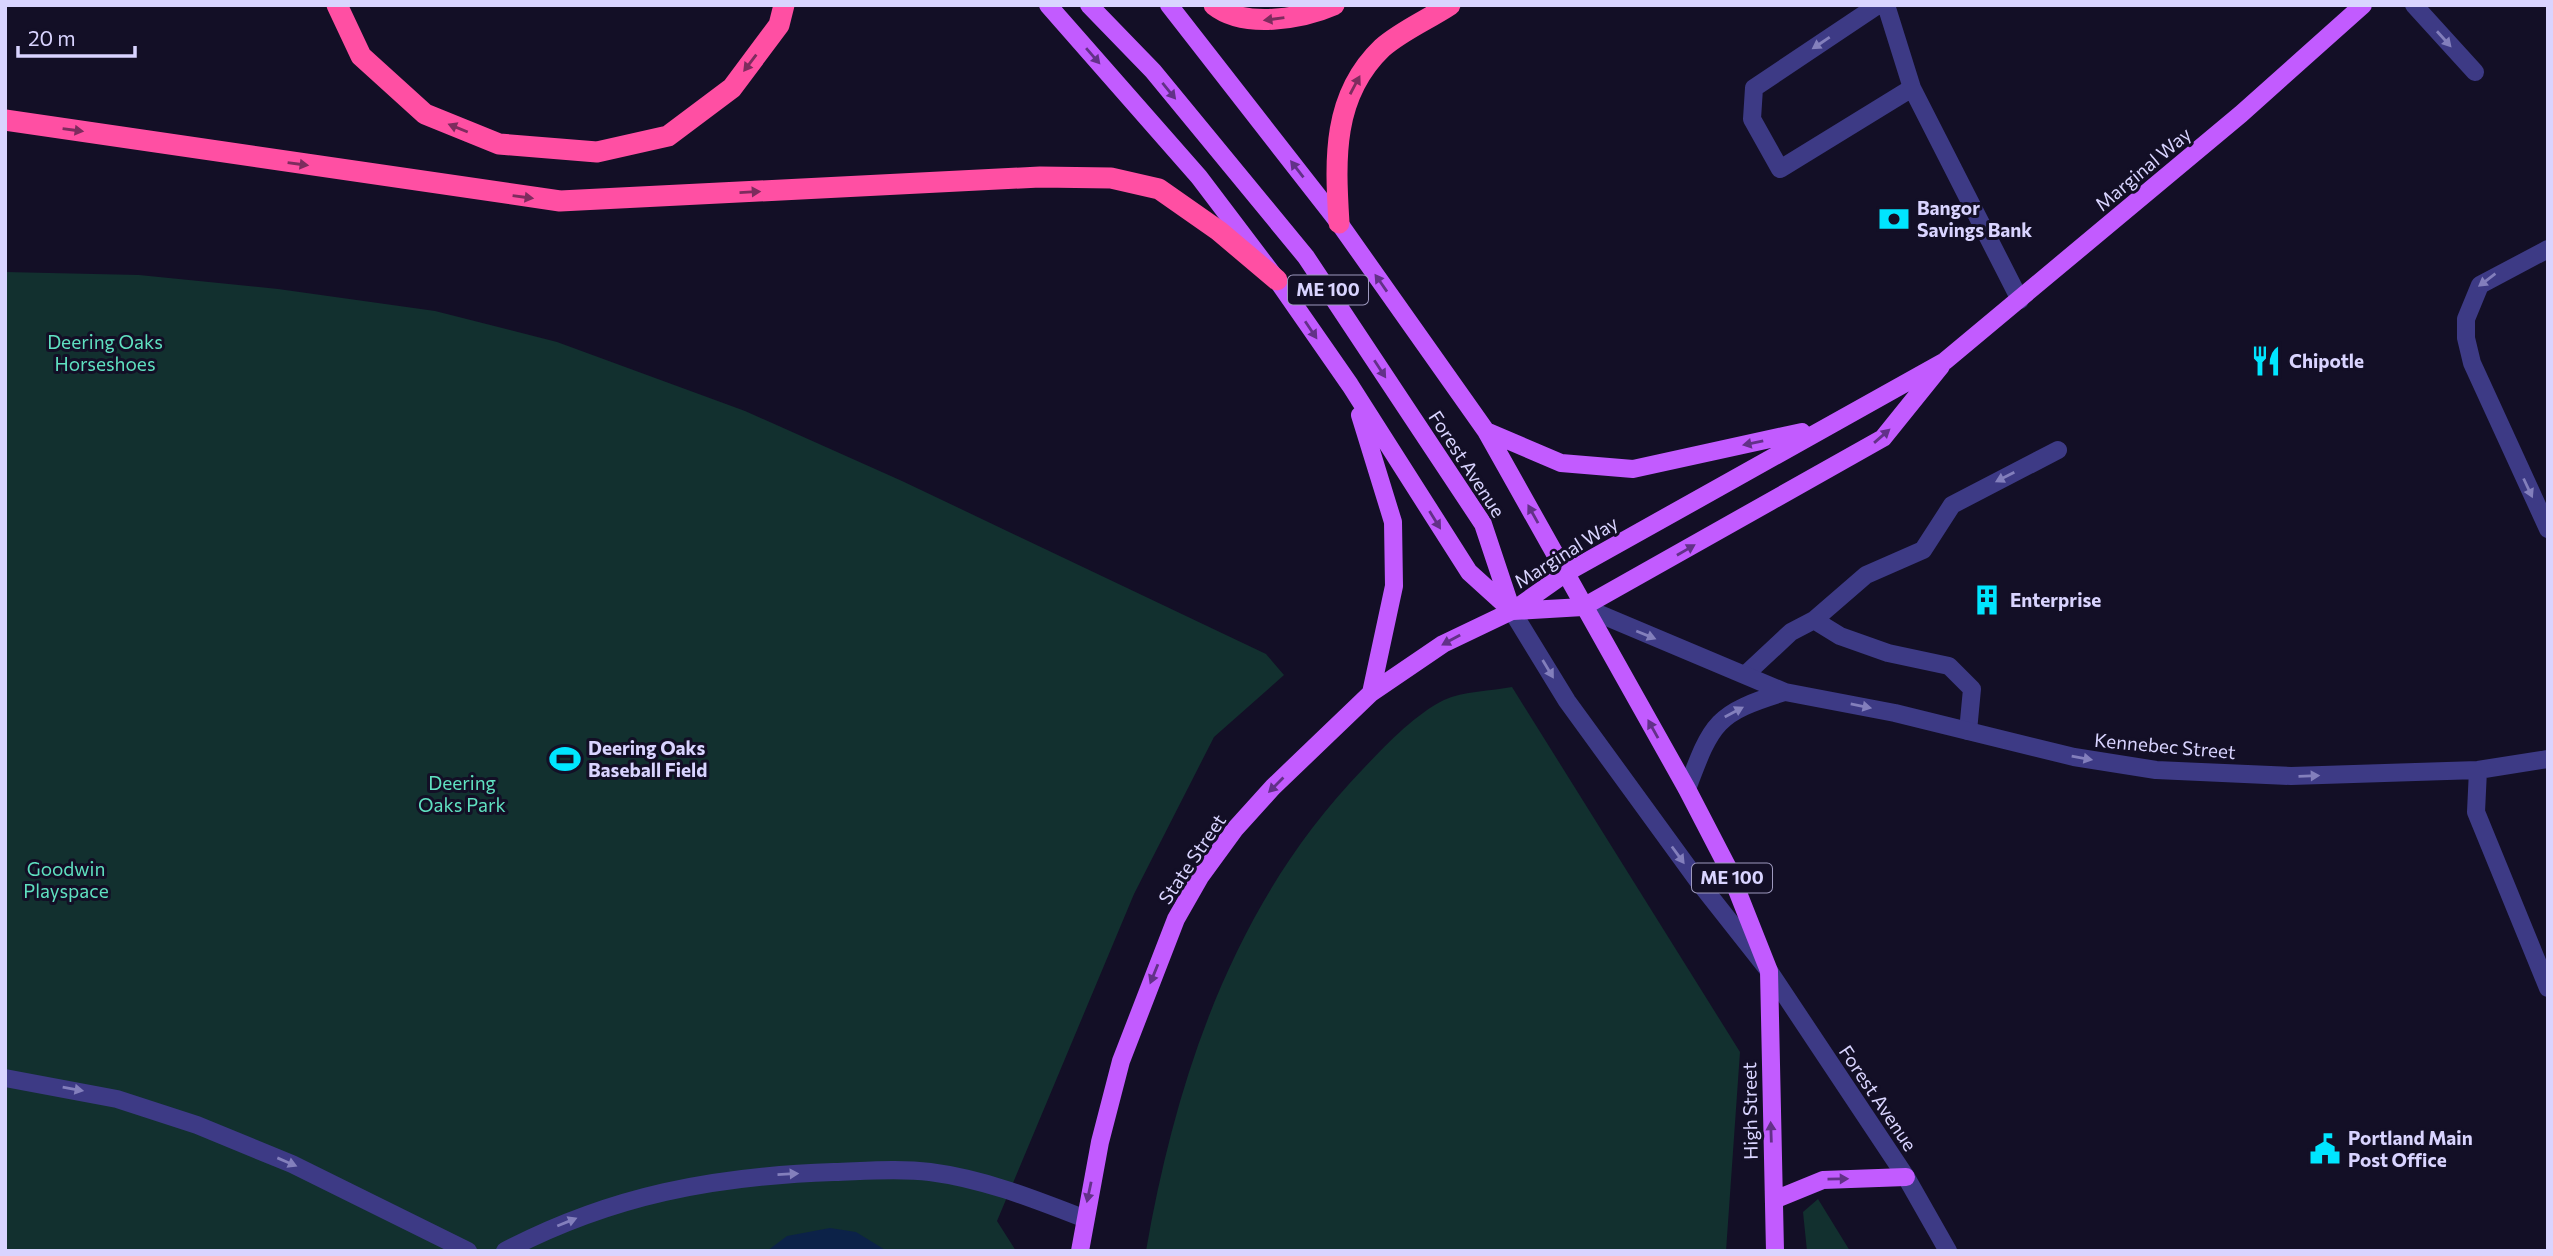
<svg xmlns="http://www.w3.org/2000/svg" width="2553" height="1256" font-family="Commissioner,sans-serif">
<style>
.park{fill:#12302f}
.water{fill:#0c2248}
.lines{fill:none;stroke-linecap:round;stroke-linejoin:round}
.service{stroke:#3d3a85;stroke-width:18}
.minor{stroke:#3d3a85;stroke-width:18}
.tertiary{stroke:#3d3a85;stroke-width:18}
.primary{stroke:#c25bff;stroke-width:18}
.motorway{stroke:#ff4fa3;stroke-width:21}
.oneway{fill:#7d2c5e}
.oneway2{fill:#837fbc}
.oneway3{fill:#623188}
.labels{text-anchor:middle;stroke-width:6;stroke-linejoin:round;paint-order:stroke}
.shield{fill:#130f26;stroke:#9e99be;stroke-width:2}
.shield-label{font-size:18px;font-weight:bold;fill:#d9d4ff}
.street-label{font-size:19px;fill:#d9d4ff;stroke:#130f26}
.poi-label{font-size:19px;font-weight:bold;fill:#d9d4ff;stroke:#130f26;text-anchor:start}
.park-label{font-size:19px;fill:#5fe0c0;stroke:#130f26}
</style>
<rect width="100%" height="100%" fill="#130f26"/>
<path class="park" d="M 5,272 L 139,275 L 278,289 L 435,311 L 557,342 L 745,411 L 902,481 L 1266,654 L 1284,675 L 1214,737 L 1134,894 L 997,1221 L 1016,1251 L 5,1251 Z
M 1512,687 L 1740,1052 L 1726,1251 L 1146,1251 C 1177,1073 1236,900 1363,769 C 1386,745 1414,715 1444,700 C 1463,691 1492,691 1512,687 Z
M 1818,1199 L 1850,1251 L 1807,1251 L 1803,1212 Z"/>
<path class="water" d="M 830,1228 L 856,1232 L 887,1251 L 767,1251 L 787,1236 Z"/>
<g class="lines">
<path class="service" d="M 1878,5 L 1754,88 L 1752,119 L 1780,169 L 1912,88
M 1886,5 L 1912,88 L 2020,300
M 2414,5 L 2475,72
M 2548,249 L 2480,285 L 2466,319 L 2466,338 L 2472,363 L 2548,529
M 1814,620 L 1866,575 L 1923,550 L 1952,505 L 2058,450
M 1746,674 L 1791,632 L 1814,620 L 1840,636 L 1888,653 L 1949,666 L 1972,689 L 1968,731
M 5,1078 L 117,1099 L 197,1125 L 292,1164 L 468,1251
M 505,1251 C 612,1195 715,1176 834,1172 C 865,1171 900,1168 930,1172 C 984,1179 1034,1199 1083,1218"/>
<path class="minor" d="M 1583,607 L 1785,692 L 1895,713 L 2074,757 L 2156,770 L 2291,776 L 2478,770 L 2548,759
M 2478,770 L 2476,812 L 2548,988
M 1687,789 C 1712,722 1716,713 1785,692"/>
<path class="tertiary" d="M 1512,611 L 1567,701 L 1698,881 L 1769,971 L 1906,1177 L 1948,1251"/>
<path class="primary" d="M 1048,5 L 1199,177 L 1277,280 L 1350,385 L 1469,572 L 1512,611
M 1089,5 L 1153,71 L 1306,257 L 1483,524 L 1512,611
M 1169,5 L 1339,223 L 1486,431 L 1687,789 L 1729,870 L 1769,971 L 1775,1251
M 1360,415 L 1393,522 L 1394,586 L 1371,693
M 1486,431 L 1561,463 L 1633,469 L 1802,432
M 1513,611 L 1583,607 L 1883,438 L 1941,366
M 1774,1200 L 1823,1180 L 1906,1177
M 1080,1251 L 1100,1142 L 1121,1061 L 1176,919 L 1200,877 L 1235,829 L 1273,787 L 1371,693 L 1443,644 L 1512,611 L 1566,573 L 1945,361 L 2241,114 L 2363,5"/>
<path class="motorway" d="M 337,5 L 361,56 L 425,114 L 499,144 L 597,152 L 668,136 L 732,88 L 779,25 L 784,5
M 1214,5 C 1244,29 1302,19 1334,5
M 5,120 L 560,201 L 1040,177 L 1111,178 L 1159,189 L 1219,231 L 1277,280
M 1339,223 C 1335,159 1332,96 1382,48 C 1401,31 1429,19 1450,5"/>
</g>
<defs><path id="oneway-solid" d="M-6-.8H1V-3.2L6.5 0L1 3.2V.8H-6Z" transform="scale(1.75)"/></defs>
<g class="oneway">
<use href="#oneway-solid" transform="translate(1274 19) rotate(172)"/>
<use href="#oneway-solid" transform="translate(750 63) rotate(127)"/>
<use href="#oneway-solid" transform="translate(1355 85) rotate(-62)"/>
<use href="#oneway-solid" transform="translate(458 128) rotate(-158)"/>
<use href="#oneway-solid" transform="translate(73 130) rotate(8)"/>
<use href="#oneway-solid" transform="translate(298 164) rotate(8)"/>
<use href="#oneway-solid" transform="translate(750 192) rotate(-3)"/>
<use href="#oneway-solid" transform="translate(523 197) rotate(8)"/>
</g>
<g class="oneway2">
<use href="#oneway-solid" transform="translate(2444 39) rotate(48)"/>
<use href="#oneway-solid" transform="translate(1821 43) rotate(146)"/>
<use href="#oneway-solid" transform="translate(2487 280) rotate(143)"/>
<use href="#oneway-solid" transform="translate(2005 477) rotate(153)"/>
<use href="#oneway-solid" transform="translate(2528 488) rotate(65)"/>
<use href="#oneway-solid" transform="translate(1646 635) rotate(22)"/>
<use href="#oneway-solid" transform="translate(1548 669) rotate(59)"/>
<use href="#oneway-solid" transform="translate(1861 706) rotate(11)"/>
<use href="#oneway-solid" transform="translate(1734 712) rotate(-28)"/>
<use href="#oneway-solid" transform="translate(2082 758) rotate(10)"/>
<use href="#oneway-solid" transform="translate(2309 776) rotate(-2)"/>
<use href="#oneway-solid" transform="translate(1678 855) rotate(54)"/>
<use href="#oneway-solid" transform="translate(73 1089) rotate(10)"/>
<use href="#oneway-solid" transform="translate(287 1162) rotate(23)"/>
<use href="#oneway-solid" transform="translate(788 1174) rotate(-3)"/>
<use href="#oneway-solid" transform="translate(567 1222) rotate(-22)"/>
</g>
<g class="oneway3">
<use href="#oneway-solid" transform="translate(1093 56) rotate(49)"/>
<use href="#oneway-solid" transform="translate(1169 91) rotate(51)"/>
<use href="#oneway-solid" transform="translate(1297 169) rotate(-128)"/>
<use href="#oneway-solid" transform="translate(1381 283) rotate(-125)"/>
<use href="#oneway-solid" transform="translate(1311 330) rotate(56)"/>
<use href="#oneway-solid" transform="translate(1380 369) rotate(57)"/>
<use href="#oneway-solid" transform="translate(1882 436) rotate(-41)"/>
<use href="#oneway-solid" transform="translate(1753 443) rotate(168)"/>
<use href="#oneway-solid" transform="translate(1533 514) rotate(-119)"/>
<use href="#oneway-solid" transform="translate(1435 520) rotate(58)"/>
<use href="#oneway-solid" transform="translate(1686 550) rotate(-30)"/>
<use href="#oneway-solid" transform="translate(1451 640) rotate(151)"/>
<use href="#oneway-solid" transform="translate(1653 729) rotate(-119)"/>
<use href="#oneway-solid" transform="translate(1276 785) rotate(135)"/>
<use href="#oneway-solid" transform="translate(1154 974) rotate(112)"/>
<use href="#oneway-solid" transform="translate(1771 1132) rotate(-92)"/>
<use href="#oneway-solid" transform="translate(1838 1179) rotate(-1)"/>
<use href="#oneway-solid" transform="translate(1089 1192) rotate(102)"/>
</g>
<defs>
<g id="bank-bare" transform="scale(2.415)"><path d="M-6-4H6V4H-6ZM0-2.3a2.3 2.3 0 1 0 0 4.6a2.3 2.3 0 1 0 0-4.6Z" fill="#00e5ff" stroke="#130f26" stroke-width="2.5" paint-order="stroke"/></g>
<g id="restaurant-bare" transform="scale(2.415)"><path d="M-5-6h1v4h1v-4h1v4h1v-4h1v5L-1.5 .5V6h-2V.5L-5-1ZM5-6V6H3V1.5H1.5Q1.5-4 5-6Z" fill="#00e5ff" stroke="#130f26" stroke-width="2.5" paint-order="stroke"/></g>
<g id="building-bare" transform="scale(2.415)"><path d="M-4-6H4V6H1V3H-1V6H-4ZM-2.5-4.3h1.7v1.8h-1.7ZM.8-4.3h1.7v1.8H.8ZM-2.5-1h1.7V.8h-1.7ZM.8-1h1.7V.8H.8Z" fill="#00e5ff" stroke="#130f26" stroke-width="2.5" paint-order="stroke"/></g>
<g id="stadium-bare" transform="scale(2.415)"><path d="M0-5a6.5 5 0 1 0 0 10a6.5 5 0 1 0 0-10ZM-3.5-1.8h7v3.6h-7Z" fill="#00e5ff" stroke="#130f26" stroke-width="2.5" paint-order="stroke"/></g>
<g id="civic-bare" transform="scale(2.415)"><path d="M-.6-6.5H3V-4.5H.6V-3L4-1V1h2V6H-6V1h2V-1L-.6-3ZM-1.2 2.5V6h2.4V2.5Z" fill="#00e5ff" stroke="#130f26" stroke-width="2.5" paint-order="stroke"/></g>
</defs>
<g fill-rule="evenodd">
<use href="#bank-bare" x="1894" y="219"/>
<use href="#restaurant-bare" x="2266" y="361"/>
<use href="#building-bare" x="1987" y="600"/>
<use href="#stadium-bare" x="565" y="759"/>
<use href="#civic-bare" x="2325" y="1149"/>
</g>
<g class="labels">
<g class="shield">
<rect x="1288" y="275.5" width="80" height="29" rx="5"/>
<rect x="1692" y="863.5" width="80" height="29" rx="5"/>
</g>
<g class="shield-label">
<text x="1328" y="296">ME 100</text>
<text x="1732" y="884">ME 100</text>
</g>
<g class="street-label">
<text transform="translate(2143 169) rotate(-40)" y="7">Marginal Way</text>
<text transform="translate(1467 464) rotate(57)" y="7">Forest Avenue</text>
<text transform="translate(1566 552) rotate(-32)" y="7">Marginal Way</text>
<text transform="translate(2165 746) rotate(5)" y="7">Kennebec Street</text>
<text transform="translate(1192 859) rotate(-56)" y="7">State Street</text>
<text transform="translate(1878 1098) rotate(56)" y="7">Forest Avenue</text>
<text transform="translate(1750 1111) rotate(-91)" y="7">High Street</text>
</g>
<g class="poi-label">
<text x="1917" y="215">Bangor<tspan x="1917" dy="22">Savings Bank</tspan></text>
<text x="2289" y="368">Chipotle</text>
<text x="2010" y="607">Enterprise</text>
<text x="588" y="755">Deering Oaks<tspan x="588" dy="22">Baseball Field</tspan></text>
<text x="2348" y="1145">Portland Main<tspan x="2348" dy="22">Post Office</tspan></text>
</g>
<g class="park-label">
<text x="105" y="349">Deering Oaks<tspan x="105" dy="22">Horseshoes</tspan></text>
<text x="462" y="790">Deering<tspan x="462" dy="22">Oaks Park</tspan></text>
<text x="66" y="876">Goodwin<tspan x="66" dy="22">Playspace</tspan></text>
</g>
</g>
<rect width="2553" height="1256" fill="none" stroke="#d9d4ff" stroke-width="14"/>
<path d="M18 46v10h117v-10" fill="none" stroke="#d9d4ff" stroke-width="3.5"/>
<text x="28" y="46" font-size="21" fill="#d9d4ff" stroke="#130f26" stroke-width="5" paint-order="stroke">20 m</text>
</svg>
